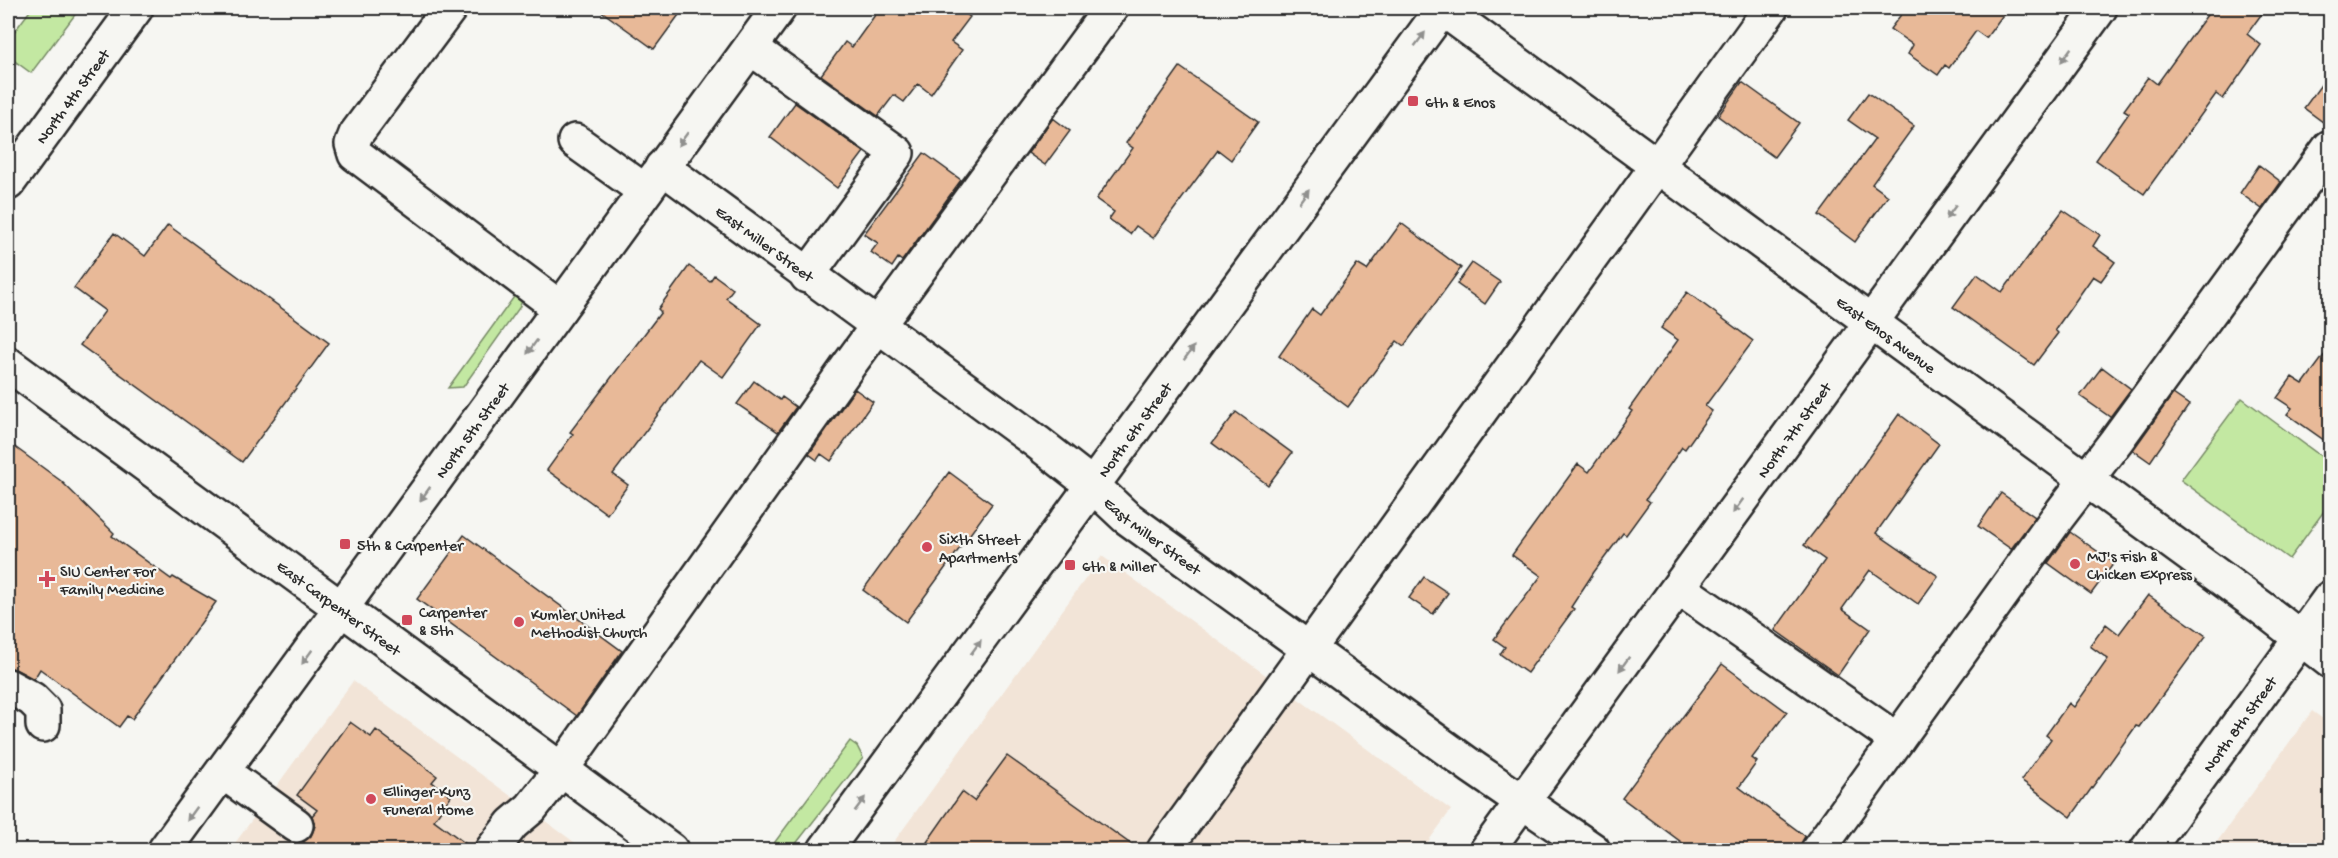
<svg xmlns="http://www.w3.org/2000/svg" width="2338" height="858" font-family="'Gochi Hand',sans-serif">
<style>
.built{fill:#f2e4d7}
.green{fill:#c3e8a2;stroke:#778a66;stroke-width:1.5}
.building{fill:#e8b998;stroke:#2b2b2b;stroke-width:1.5}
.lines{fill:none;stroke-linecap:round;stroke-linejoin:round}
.minor-casing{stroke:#2b2b2b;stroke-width:38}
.major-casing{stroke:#2b2b2b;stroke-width:38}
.minor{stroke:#f6f6f2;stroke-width:33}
.major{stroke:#f6f6f2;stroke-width:33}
.oneway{fill:#90908e}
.poi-dot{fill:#d1495b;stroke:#f6f6f2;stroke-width:2}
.labels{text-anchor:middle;stroke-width:4.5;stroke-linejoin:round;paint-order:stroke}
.street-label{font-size:16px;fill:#2b2b2b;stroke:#f6f6f2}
.poi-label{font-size:16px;fill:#2b2b2b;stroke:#f6f6f2;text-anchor:start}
</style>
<rect width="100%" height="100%" fill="#f6f6f2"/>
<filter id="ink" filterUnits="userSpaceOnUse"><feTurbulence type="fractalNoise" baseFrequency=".0167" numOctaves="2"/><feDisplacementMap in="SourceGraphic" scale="12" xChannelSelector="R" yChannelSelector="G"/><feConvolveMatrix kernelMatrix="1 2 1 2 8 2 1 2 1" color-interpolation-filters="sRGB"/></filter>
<g filter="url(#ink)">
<path class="built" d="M 1102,556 L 1451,810 L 1422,850 L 888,850 Z
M 353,681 L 585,850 L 230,850 Z
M 2312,711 L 2330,724 L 2330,850 L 2211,850 Z"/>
<path class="green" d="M 32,8 L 80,8 L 31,73 L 8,56 L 8,40 Z
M 516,294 L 523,299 L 519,308 L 463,387 L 448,388 Z
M 2242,398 L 2330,463 L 2330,503 L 2289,559 L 2181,480 Z
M 850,741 L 857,746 L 863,758 L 791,850 L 769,850 Z"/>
<path class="building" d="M 597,8 L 684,8 L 654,49 Z
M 880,8 L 958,8 L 970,17 L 951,42 L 962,50 L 931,94 L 918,84 L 904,102 L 894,95 L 878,116 L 821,75 L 845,42 L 852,47 Z
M 1906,8 L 2008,8 L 1986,38 L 1976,31 L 1949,68 L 1945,65 L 1938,75 L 1908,54 L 1913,45 L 1890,29 Z
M 2212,8 L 2266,8 L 2247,34 L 2261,45 L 2223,99 L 2216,94 L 2144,194 L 2096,160 L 2129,113 L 2124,110 L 2148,77 L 2157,84 Z
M 1180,67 L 1258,122 L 1231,160 L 1218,150 L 1153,238 L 1136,226 L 1130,234 L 1109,219 L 1114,212 L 1096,199 L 1133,148 L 1126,143 Z
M 2331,71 L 2331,128 L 2304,108 Z
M 1742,82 L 1799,123 L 1774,157 L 1718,116 Z
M 1868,93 L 1914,126 L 1872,184 L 1888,196 L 1855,242 L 1819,215 L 1875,139 L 1848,120 Z
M 795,103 L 864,152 L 837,188 L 770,137 Z
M 1053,118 L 1070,131 L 1045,165 L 1028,153 Z
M 924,153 L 961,180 L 902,261 L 898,258 L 892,267 L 871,252 L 878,243 L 864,234 Z
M 2259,165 L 2281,182 L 2262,209 L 2240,193 Z
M 2063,210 L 2100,235 L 2093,246 L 2115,262 L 2101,281 L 2093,276 L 2055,330 L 2058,333 L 2034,365 L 1953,307 L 1977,274 L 2002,292 Z
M 1401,223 L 1461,268 L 1404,346 L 1397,341 L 1348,407 L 1279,356 L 1312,309 L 1320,315 L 1357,264 L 1367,270 Z
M 168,225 L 329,343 L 242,462 L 80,345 L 105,311 L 74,288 L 114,233 L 145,256 Z
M 1472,263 L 1500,282 L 1485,304 L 1457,284 Z
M 689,266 L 710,281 L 714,275 L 733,289 L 726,298 L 761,324 L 723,377 L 699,360 L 613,474 L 628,485 L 607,514 L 547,470 L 573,434 L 570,432 L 661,312 L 658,309 Z
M 1687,292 L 1753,341 L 1705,406 L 1712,411 L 1685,449 L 1682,447 L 1646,499 L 1650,502 L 1626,535 L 1623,533 L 1594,572 L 1571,607 L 1574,609 L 1527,673 L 1500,654 L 1505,647 L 1494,639 L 1541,576 L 1512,555 L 1578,464 L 1589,472 L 1632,411 L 1629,409 L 1678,340 L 1661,328 Z
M 2331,346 L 2331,445 L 2287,414 L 2292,408 L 2277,398 L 2292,377 L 2303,384 Z
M 2102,367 L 2131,389 L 2110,417 L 2080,396 Z
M 754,381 L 780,400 L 782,397 L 796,407 L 778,432 L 737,404 Z
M 855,389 L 873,402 L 831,461 L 821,454 L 817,460 L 809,454 Z
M 2173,394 L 2189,405 L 2150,462 L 2133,450 Z
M 1236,412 L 1292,453 L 1268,485 L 1212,443 Z
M 1899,414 L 1939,444 L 1876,533 L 1938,576 L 1918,604 L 1870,570 L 1842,609 L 1870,629 L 1838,675 L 1775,630 L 1825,560 L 1804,545 L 1835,505 Z
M 8,442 L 61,481 L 114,533 L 112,536 L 171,579 L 173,577 L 216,602 L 132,719 L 127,716 L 119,727 L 40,669 L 34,679 L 17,670 L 8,667 Z
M 949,472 L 992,504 L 906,622 L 863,590 Z
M 2001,493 L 2035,517 L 2011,549 L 1978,526 Z
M 2070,532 L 2114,563 L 2091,594 L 2048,563 Z
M 464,535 L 622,651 L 577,716 L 417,599 Z
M 1424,577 L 1448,593 L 1433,614 L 1409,598 Z
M 2148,595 L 2206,636 L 2139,727 L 2136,726 L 2071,817 L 2021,780 L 2051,739 L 2046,735 L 2069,703 L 2074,707 L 2108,659 L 2090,646 L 2106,624 L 2119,634 Z
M 1722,664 L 1787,712 L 1752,758 L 1757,762 L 1739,787 L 1805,836 L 1800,850 L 1692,850 L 1622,798 Z
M 350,722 L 371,737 L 376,730 L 437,776 L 432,782 L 451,796 L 434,820 L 474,850 L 315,850 L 303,842 L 311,836 L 315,826 L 312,816 L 317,810 L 297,795 Z
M 1007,756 L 1139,850 L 939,850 L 927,842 L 962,792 L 974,801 Z"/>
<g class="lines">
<g class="minor-casing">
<g id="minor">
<path d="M 450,8 L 356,134 L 352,144 L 355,154 L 560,308"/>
<path id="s1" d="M 1441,8 L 2262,608 L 2330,661"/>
<path d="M 751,48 L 897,153 L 807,276"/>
<path d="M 575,141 L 645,191"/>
<path id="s2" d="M 662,167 L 1037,442 L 1092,485 L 1126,517 L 1472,767 L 1593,850"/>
<path id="s3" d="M 8,183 L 136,8"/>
<path id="s4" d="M 8,364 L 671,850"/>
<path d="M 1679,588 L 1897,740"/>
<path d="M 8,686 L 32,699 L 43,710 L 43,725"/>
<path d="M 223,772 L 296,825"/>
<path d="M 492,850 L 512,824 L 531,808 L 561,770 L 849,365 L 1111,8"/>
<path d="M 1164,850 L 1771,8"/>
<path id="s5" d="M 1487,850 L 2100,8"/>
<path d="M 1818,850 L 2057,518 L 2116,441 L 2330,147"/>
<path id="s6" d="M 2147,850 L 2330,598"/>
</g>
</g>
<g class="major-casing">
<g id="major">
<path id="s7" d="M 165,850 L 779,8"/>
<path id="s8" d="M 825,850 L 1443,8"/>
</g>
</g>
<use href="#minor" class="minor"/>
<use href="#major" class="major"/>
</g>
<defs><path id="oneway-solid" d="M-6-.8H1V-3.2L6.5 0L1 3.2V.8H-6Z" transform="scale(1.5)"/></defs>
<g class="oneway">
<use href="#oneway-solid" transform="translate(1420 39) rotate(-53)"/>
<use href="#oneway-solid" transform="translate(2066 55) rotate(126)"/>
<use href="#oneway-solid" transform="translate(683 139) rotate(126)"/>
<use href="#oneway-solid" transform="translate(1304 196) rotate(-54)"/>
<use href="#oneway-solid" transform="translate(1951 212) rotate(126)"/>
<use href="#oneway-solid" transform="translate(532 347) rotate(126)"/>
<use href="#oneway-solid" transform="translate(1189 353) rotate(-54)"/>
<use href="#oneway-solid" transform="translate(425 494) rotate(126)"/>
<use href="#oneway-solid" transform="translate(1738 506) rotate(126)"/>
<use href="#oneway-solid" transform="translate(976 647) rotate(-54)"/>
<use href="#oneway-solid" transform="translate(307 657) rotate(126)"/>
<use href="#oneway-solid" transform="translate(1624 664) rotate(126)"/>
<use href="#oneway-solid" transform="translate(860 804) rotate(-53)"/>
<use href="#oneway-solid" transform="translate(192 814) rotate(126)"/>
</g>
</g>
<g class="poi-dot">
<rect x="1407" y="95" width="12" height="12" rx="3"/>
<rect x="339" y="538" width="12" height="12" rx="3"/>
<circle cx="927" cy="547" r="6"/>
<circle cx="2075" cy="564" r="6"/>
<rect x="1064" y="559" width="12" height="12" rx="3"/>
<path d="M44 570h6v6h6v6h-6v6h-6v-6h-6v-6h6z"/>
<rect x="401" y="614" width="12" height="12" rx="3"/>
<circle cx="519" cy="622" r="6"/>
<circle cx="371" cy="799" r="6"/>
</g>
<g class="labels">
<g class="street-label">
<text dy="6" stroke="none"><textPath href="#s3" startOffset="108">North 4th Street</textPath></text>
<text dy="6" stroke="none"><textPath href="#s2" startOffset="128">East Miller Street</textPath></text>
<text dy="6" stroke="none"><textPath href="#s1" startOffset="552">East Enos Avenue</textPath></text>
<text dy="6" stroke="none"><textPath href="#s7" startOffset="520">North 5th Street</textPath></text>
<text dy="6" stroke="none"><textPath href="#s8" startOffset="522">North 6th Street</textPath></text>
<text dy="6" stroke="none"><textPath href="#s5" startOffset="520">North 7th Street</textPath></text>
<text dy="6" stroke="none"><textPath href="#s2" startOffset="614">East Miller Street</textPath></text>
<text dy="6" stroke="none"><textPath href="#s4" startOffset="411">East Carpenter Street</textPath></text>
<text dy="6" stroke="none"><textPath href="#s6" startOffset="156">North 8th Street</textPath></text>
</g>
<g class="poi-label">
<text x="1425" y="107">6th &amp; Enos</text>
<text x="939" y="544">Sixth Street<tspan x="939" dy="18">Apartments</tspan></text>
<text x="357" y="550">5th &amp; Carpenter</text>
<text x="2087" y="561">MJ's Fish &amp;<tspan x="2087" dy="18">Chicken Express</tspan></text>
<text x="1082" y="571">6th &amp; Miller</text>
<text x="60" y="576">SIU Center For<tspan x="60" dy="18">Family Medicine</tspan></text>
<text x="419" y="617">Carpenter<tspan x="419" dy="18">&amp; 5th</tspan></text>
<text x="531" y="619">Kumler United<tspan x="531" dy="18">Methodist Church</tspan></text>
<text x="383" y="796">Ellinger-Kunz<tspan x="383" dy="18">Funeral Home</tspan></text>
</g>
</g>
<rect width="2338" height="858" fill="none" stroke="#f6f6f2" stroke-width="30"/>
<rect x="15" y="15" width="2308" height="828" fill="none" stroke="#2b2b2b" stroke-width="2" filter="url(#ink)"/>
</svg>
